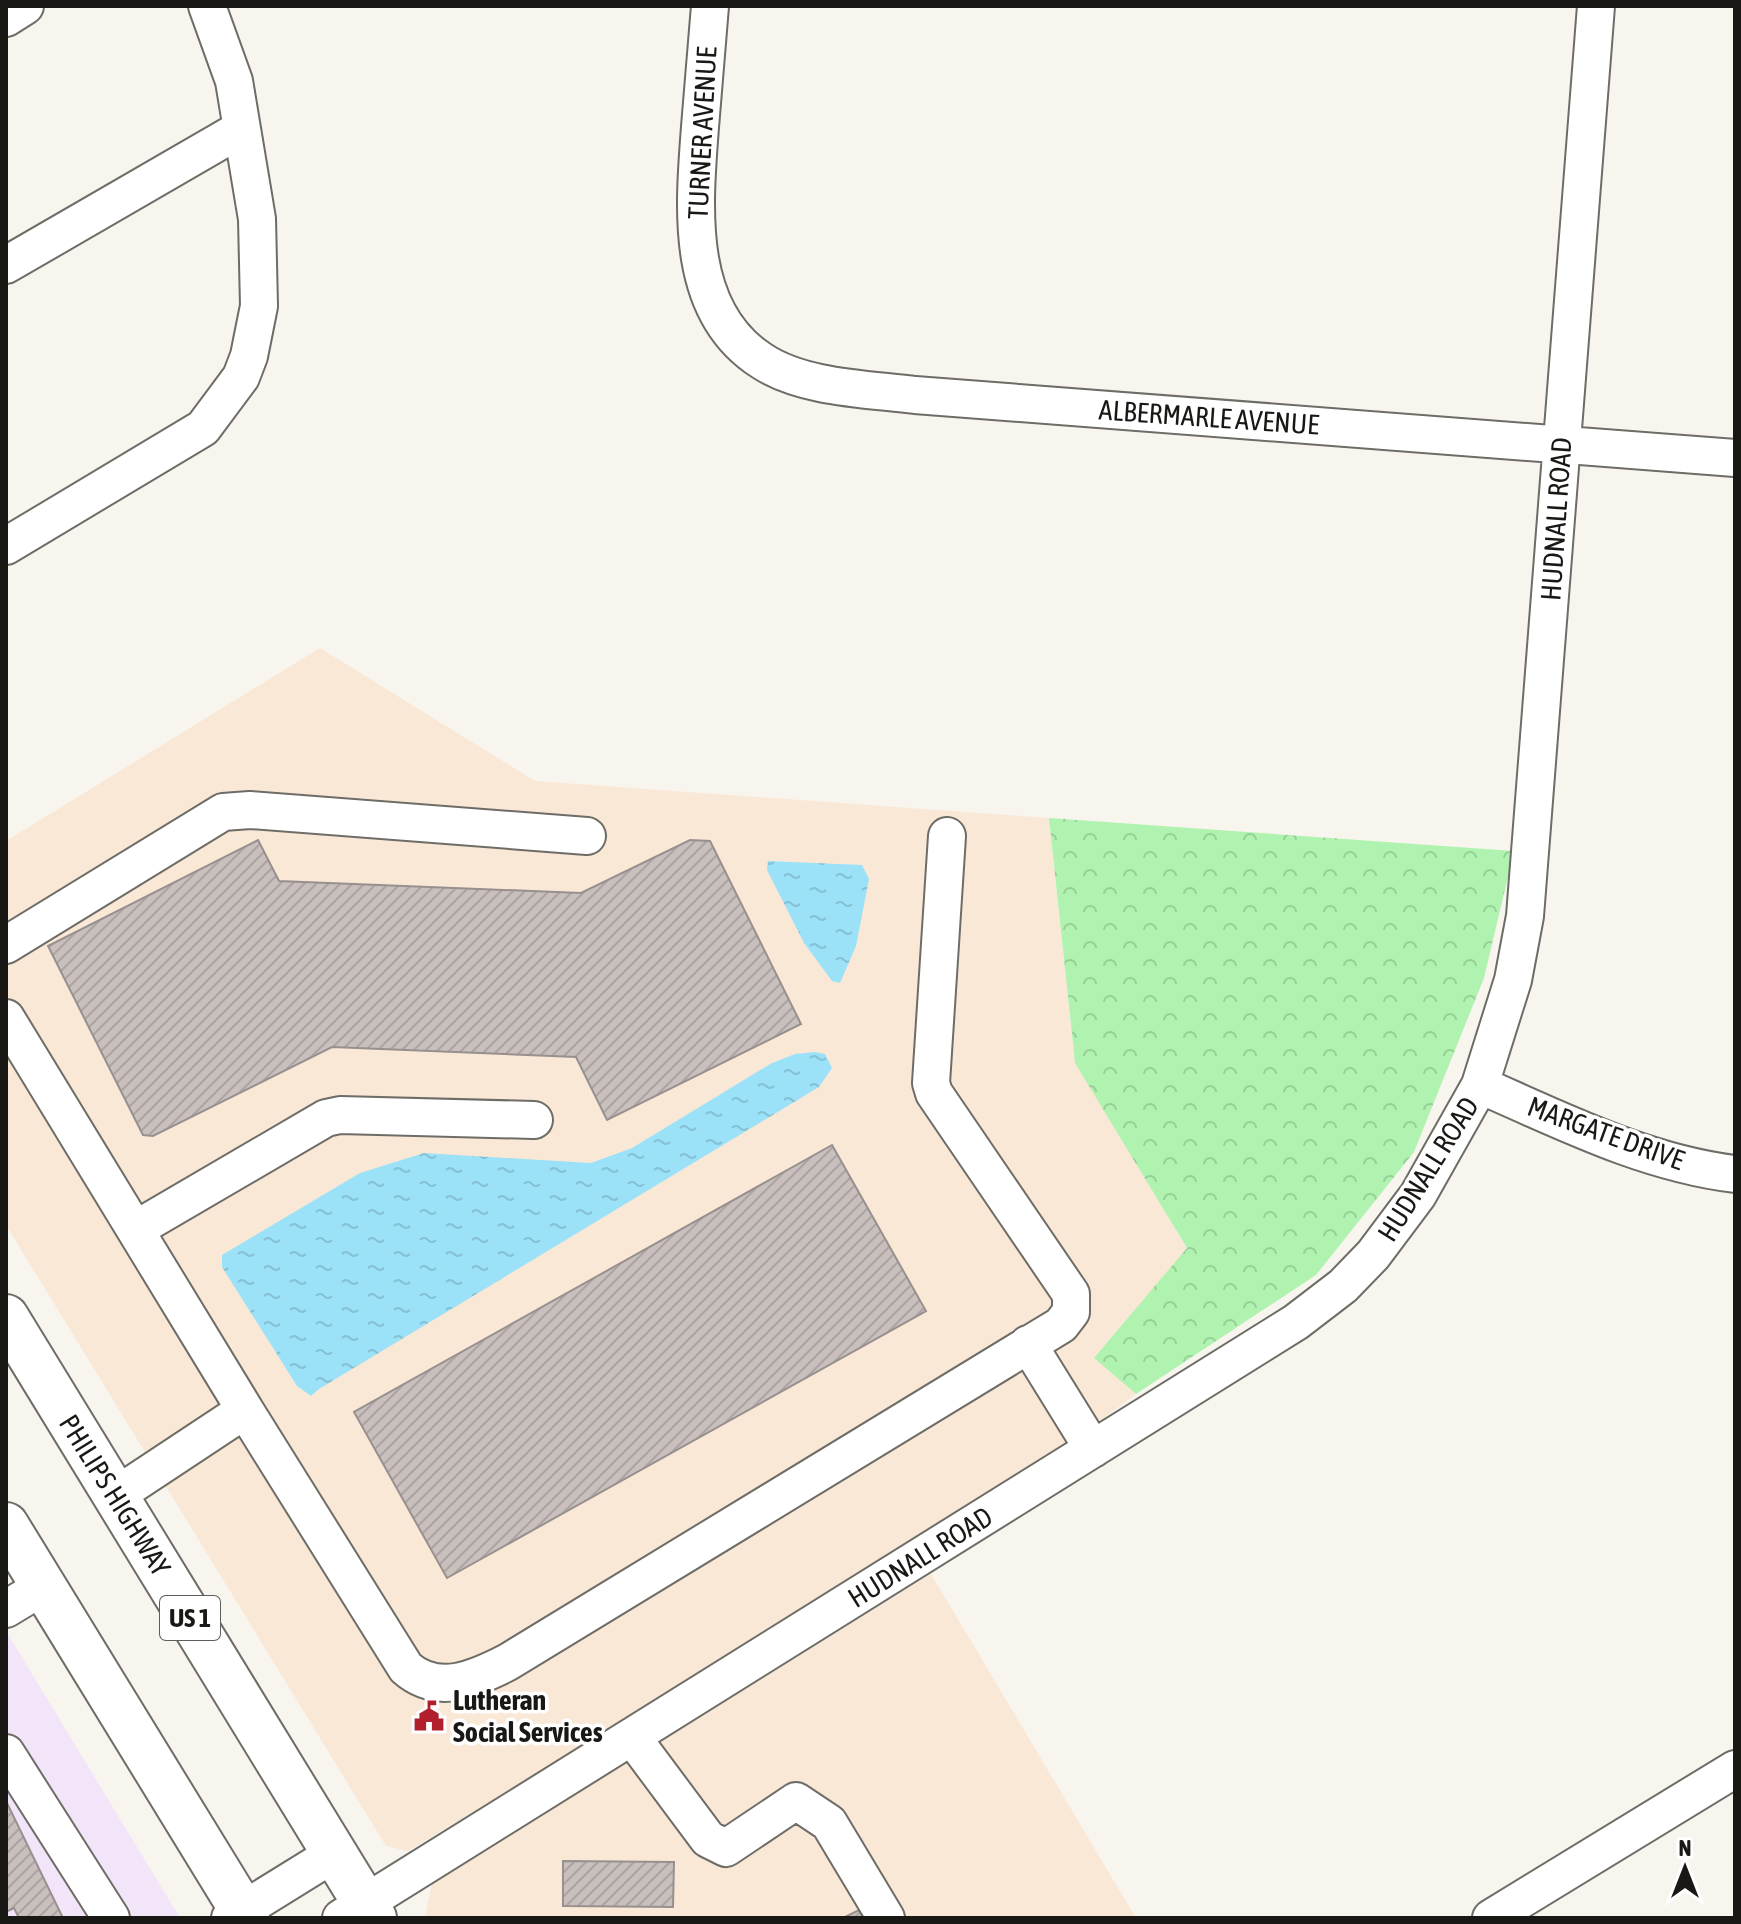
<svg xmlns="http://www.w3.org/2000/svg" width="1741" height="1924" font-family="'Asap Condensed',sans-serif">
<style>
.commercial{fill:#fae8d7}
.industrial{fill:#f3e5f9}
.forest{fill:url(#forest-crowns)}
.water{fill:url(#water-ripples)}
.building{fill:url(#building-hatch);stroke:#98908e;stroke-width:2}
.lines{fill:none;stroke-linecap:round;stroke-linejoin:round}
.minor-casing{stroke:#6e6c66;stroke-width:40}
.major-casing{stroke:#6e6c66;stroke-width:48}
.minor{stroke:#fff;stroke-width:36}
.major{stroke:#fff;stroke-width:44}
.labels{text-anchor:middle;stroke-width:7;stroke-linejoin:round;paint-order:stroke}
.shield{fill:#fff;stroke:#5e5d5b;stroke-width:2}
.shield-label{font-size:26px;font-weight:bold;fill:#191815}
.street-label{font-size:28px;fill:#191815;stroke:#fff}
.poi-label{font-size:28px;font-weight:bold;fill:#191815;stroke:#fff;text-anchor:start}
</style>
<defs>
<pattern id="forest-crowns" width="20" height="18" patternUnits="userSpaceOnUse" patternTransform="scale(2)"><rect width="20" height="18" fill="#b0f3b0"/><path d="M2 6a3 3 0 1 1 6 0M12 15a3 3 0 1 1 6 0" fill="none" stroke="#97d096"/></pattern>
<pattern id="water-ripples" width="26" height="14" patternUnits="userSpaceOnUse" patternTransform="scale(2)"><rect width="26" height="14" fill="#9be1f7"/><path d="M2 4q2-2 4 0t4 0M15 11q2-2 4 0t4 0" fill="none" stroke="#85c0d3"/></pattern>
<pattern id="building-hatch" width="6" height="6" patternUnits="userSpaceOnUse" patternTransform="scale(2)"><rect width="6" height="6" fill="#c9c0be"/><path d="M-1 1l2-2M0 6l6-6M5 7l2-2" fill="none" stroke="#aca4a2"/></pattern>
</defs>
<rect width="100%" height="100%" fill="#f7f5ed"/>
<path class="commercial" d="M 320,648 L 535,781 L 1049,818 L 1074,1057 L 1187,1249 L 1094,1358 L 1136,1394 L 1018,1483 L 408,1851 L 386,1846 L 6,1225 L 6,841 Z
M 931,1574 L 1136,1918 L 425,1918 L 432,1883 Z"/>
<path class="industrial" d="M 6,1631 L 180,1918 L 6,1918 Z"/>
<path class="forest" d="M 1049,818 L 1514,851 L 1484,978 L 1414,1152 L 1316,1275 L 1136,1394 L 1094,1358 L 1187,1248 L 1075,1063 Z"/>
<path class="water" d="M 768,861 L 862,865 L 869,879 L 856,946 L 840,983 L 832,981 L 804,943 L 767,870 Z
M 815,1052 L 825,1054 L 832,1068 L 819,1087 L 319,1389 L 311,1396 L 297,1386 L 222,1267 L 222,1255 L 360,1173 L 424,1153 L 591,1163 L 632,1148 L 772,1063 L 795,1054 Z"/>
<path class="building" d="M 258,840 L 279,881 L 581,893 L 690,840 L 710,841 L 801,1024 L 607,1120 L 576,1057 L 332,1047 L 153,1136 L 143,1135 L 48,946 Z
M 832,1145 L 926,1311 L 447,1578 L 354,1412 Z
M 6,1801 L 63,1918 L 19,1918 L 14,1908 L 6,1912 Z
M 563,1861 L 674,1862 L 673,1907 L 563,1906 Z
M 859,1910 L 863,1918 L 843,1918 Z"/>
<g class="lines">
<g class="minor-casing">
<path id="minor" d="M 710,6 C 707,46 703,87 700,127 C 694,207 684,311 762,361 C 803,388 867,389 915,395 L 1735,458
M 6,18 L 25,6
M 6,265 L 241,129
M 6,546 L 203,428 L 241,377 L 249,356 L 259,306 L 257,219 L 234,81 L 207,6
M 6,945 L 223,812 L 250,810 L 587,836
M 6,1018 L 245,1410 L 115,1496
M 1480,1085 C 1562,1121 1645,1163 1735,1174
M 136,1229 L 326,1118 L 340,1115 L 534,1120
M 1028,1344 L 1093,1449
M 245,1410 L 406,1668 C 438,1696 475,1679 508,1662 L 1061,1325 L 1071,1312 L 1071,1294 L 934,1093 L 931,1083 L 947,836
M 6,1609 L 44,1586
M 632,1737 L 708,1839 L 726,1848 L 796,1801 L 829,1823 L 886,1918
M 6,1753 L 111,1918
M 230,1918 L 335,1853
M 341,1918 L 1296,1322 L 1343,1286 L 1373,1255 L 1418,1195 L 1480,1085 L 1513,980 L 1525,916 L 1596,6
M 1491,1918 L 1735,1769"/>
</g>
<g class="major-casing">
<path id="major" d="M 6,1317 L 374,1918
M 6,1525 L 247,1918"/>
</g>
<use href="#minor" class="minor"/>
<use href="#major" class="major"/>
</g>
<defs>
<g id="civic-bare" transform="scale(2.4)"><path d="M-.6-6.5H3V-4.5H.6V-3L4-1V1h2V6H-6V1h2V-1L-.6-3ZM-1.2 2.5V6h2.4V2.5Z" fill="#b11f2c" stroke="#fff" stroke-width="2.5" paint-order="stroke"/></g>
</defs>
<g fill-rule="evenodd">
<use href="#civic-bare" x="429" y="1716"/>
</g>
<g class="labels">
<rect class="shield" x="160" y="1596" width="60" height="44" rx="6"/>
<g class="shield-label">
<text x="190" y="1627">US 1</text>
</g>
<g class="street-label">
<text transform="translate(702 133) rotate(-87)" y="10">TURNER AVENUE</text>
<text transform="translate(1209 417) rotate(4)" y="10">ALBERMARLE AVENUE</text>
<text transform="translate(1556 519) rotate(-86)" y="10">HUDNALL ROAD</text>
<text transform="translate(1606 1133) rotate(20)" y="10">MARGATE DRIVE</text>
<text transform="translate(1428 1169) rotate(-58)" y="10">HUDNALL ROAD</text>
<text transform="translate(115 1495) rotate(58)" y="10">PHILIPS HIGHWAY</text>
<text transform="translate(920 1557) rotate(-32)" y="10">HUDNALL ROAD</text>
</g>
<g class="poi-label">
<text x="453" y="1710">Lutheran<tspan x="453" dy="32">Social Services</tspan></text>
</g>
</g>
<rect width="1741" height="1924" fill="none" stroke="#191815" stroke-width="16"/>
<g transform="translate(1685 1868)" stroke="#ffffff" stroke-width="6" paint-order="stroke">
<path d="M0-6L14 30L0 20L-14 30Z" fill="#191815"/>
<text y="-12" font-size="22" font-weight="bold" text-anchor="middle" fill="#191815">N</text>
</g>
</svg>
